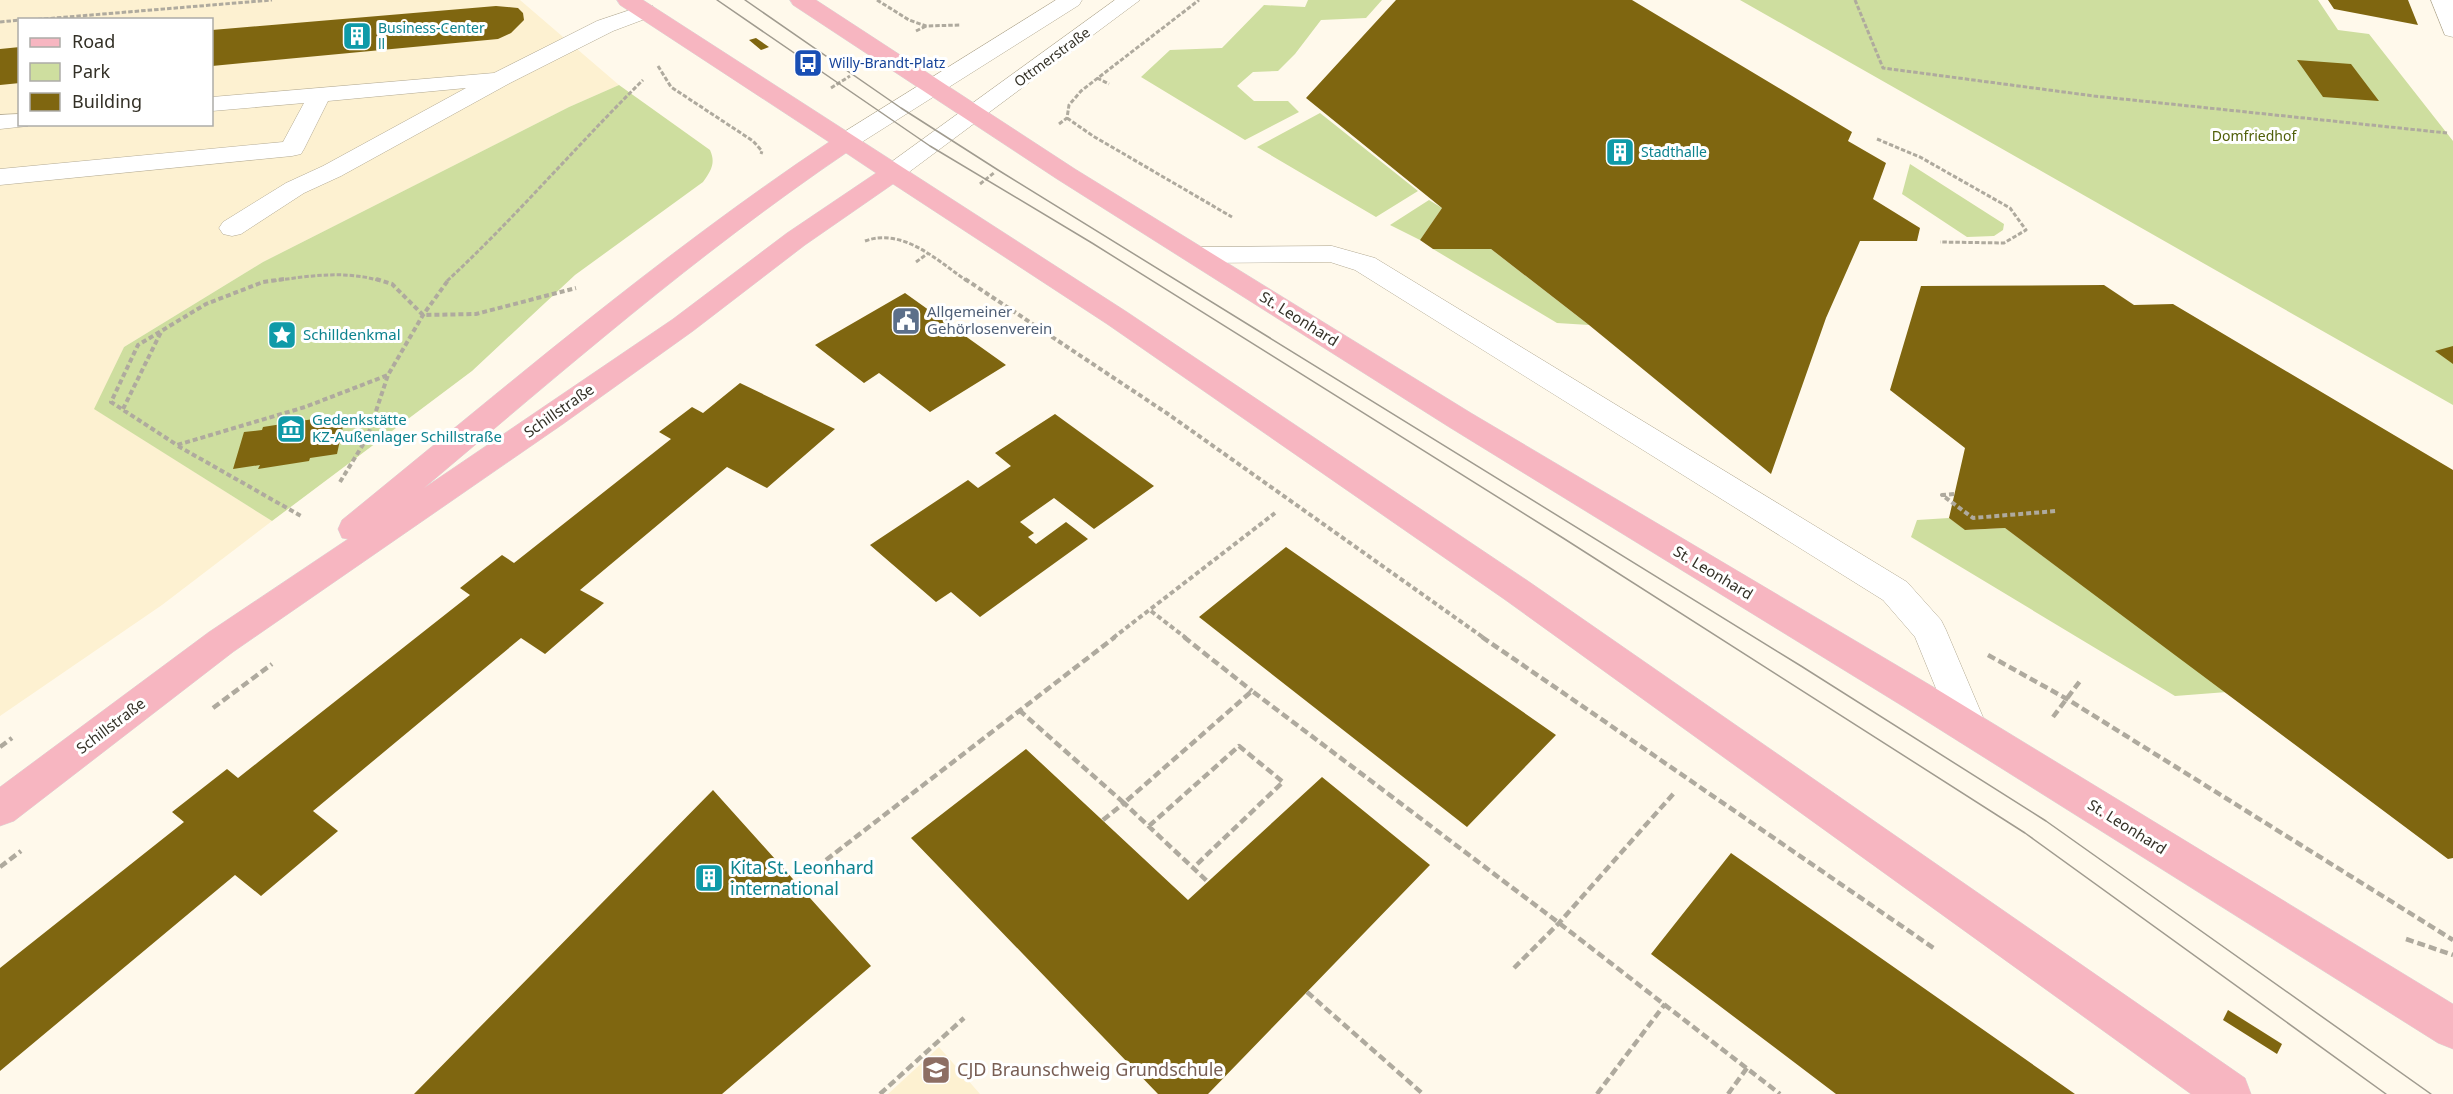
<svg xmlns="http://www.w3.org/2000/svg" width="2453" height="1094" font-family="'Noto Sans',sans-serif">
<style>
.built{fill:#fdf1d1;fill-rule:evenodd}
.green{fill:#cede9f}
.building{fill:#7f6610}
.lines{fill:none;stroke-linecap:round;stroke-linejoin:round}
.minor-casing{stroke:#b2a992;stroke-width:1}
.major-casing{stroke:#dadad8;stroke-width:1}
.path-far2{stroke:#afaa9e;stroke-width:3;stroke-dasharray:4.5 2;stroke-linecap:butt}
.path-far1{stroke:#afaa9e;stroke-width:4;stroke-dasharray:5 3;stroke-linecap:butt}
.path{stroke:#afaa9e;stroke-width:4.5;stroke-dasharray:8 4;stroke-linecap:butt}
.minor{fill:#fff;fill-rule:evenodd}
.major{fill:#f7b6c1;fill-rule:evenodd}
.tram{stroke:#a09b8f;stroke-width:1.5}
.labels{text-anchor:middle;stroke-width:6;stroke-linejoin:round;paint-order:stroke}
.far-culture-label{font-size:14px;fill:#0d838f;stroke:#fff;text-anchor:start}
.far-street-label{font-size:14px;fill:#333026;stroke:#fff}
.far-transit-label{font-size:14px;fill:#164399;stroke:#fff;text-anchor:start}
.far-park-label{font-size:14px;fill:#505f08;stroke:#fff}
.service-label{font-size:15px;fill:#4e5e75;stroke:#fff;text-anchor:start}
.street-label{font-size:15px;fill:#333026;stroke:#fff}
.culture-label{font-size:15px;fill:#0d838f;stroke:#fff;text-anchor:start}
.near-culture-label{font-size:18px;fill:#0d838f;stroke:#fff;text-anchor:start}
.near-education-label{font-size:18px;fill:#785e54;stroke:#fff;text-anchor:start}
</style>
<rect width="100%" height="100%" fill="#fff9eb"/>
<path class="built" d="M 0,0 L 520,0 L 619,85 L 569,107 L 263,262 L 124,347 L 95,409 L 272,521 L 162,605 L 0,716 ZM 20,20 L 212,20 L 212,124 L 20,124 Z
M 939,1047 L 980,1094 L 888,1094 Z"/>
<path class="green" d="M 1308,0 L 1382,0 L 1366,18 L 1321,20 L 1295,54 L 1278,71 L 1253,72 L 1237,86 L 1254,101 L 1288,101 L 1299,112 L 1245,140 L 1141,77 L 1170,50 L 1222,48 L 1264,5 L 1305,7 Z
M 1740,0 L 2318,0 L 2338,30 L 2369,34 L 2453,141 L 2453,405 Z
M 619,85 L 710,150 C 716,163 711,171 703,182 L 575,275 L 472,371 L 272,521 L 94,409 L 124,347 L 263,262 L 569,107 Z
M 1320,113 L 1418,191 L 1376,217 L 1257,147 Z
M 1910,164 L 2004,224 L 2003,230 L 1994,236 L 1967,237 L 1902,194 Z
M 1429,200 L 1442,208 L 1420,240 L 1390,225 Z
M 1433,249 L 1491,249 L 1589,325 L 1557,323 Z
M 1949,518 L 1966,530 L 2005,528 L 2227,692 L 2175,696 L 1911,537 L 1917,520 Z"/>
<path class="building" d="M 1396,0 L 1632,0 L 1852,132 L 1848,141 L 1886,163 L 1873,199 L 1920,228 L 1917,241 L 1860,241 L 1826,318 L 1771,474 L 1589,325 L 1491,249 L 1433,249 L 1420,240 L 1442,208 L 1306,98 Z
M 2328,0 L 2408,0 L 2418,25 L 2334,9 Z
M 496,6 L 518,8 L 523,13 L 524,20 L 511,33 L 498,39 L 212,66 L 212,30 Z
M 756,38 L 769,47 L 761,50 L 749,40 Z
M 20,47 L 20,83 L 0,85 L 0,49 Z
M 2297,60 L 2351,64 L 2379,101 L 2323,97 Z
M 2104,285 L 2134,305 L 2173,304 L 2453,470 L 2453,858 L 2448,859 L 2005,528 L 1965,530 L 1949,518 L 1965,448 L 1890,390 L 1921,286 Z
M 905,293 L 954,328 L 1006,365 L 930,412 L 879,373 L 864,383 L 815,345 Z
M 2453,346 L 2453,364 L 2435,351 Z
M 740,383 L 835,429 L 767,488 L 727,467 L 580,590 L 604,603 L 545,654 L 521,638 L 313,811 L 338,831 L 261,896 L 235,875 L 0,1071 L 0,968 L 184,822 L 172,812 L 227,769 L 238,778 L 470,595 L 460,588 L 502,555 L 514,563 L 671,439 L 659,432 L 692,407 L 703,413 Z
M 1055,414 L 1154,486 L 1094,529 L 1054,498 L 1020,522 L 1034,533 L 1028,537 L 1036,544 L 1066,522 L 1088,539 L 980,617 L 951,592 L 936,602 L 870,545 L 968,480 L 978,488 L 1011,466 L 995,453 Z
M 326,417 L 325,420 L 345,417 L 337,454 L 310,458 L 309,461 L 258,469 L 260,465 L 233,469 L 244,432 L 262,430 L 263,427 Z
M 1286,547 L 1556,735 L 1467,827 L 1199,617 Z
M 1026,749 L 1188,900 L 1322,777 L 1430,865 L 1208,1094 L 1158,1094 L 911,838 Z
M 713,790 L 871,966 L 722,1094 L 414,1094 Z
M 1731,853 L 2075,1094 L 1836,1094 L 1651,954 Z
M 2228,1010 L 2282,1044 L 2277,1054 L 2223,1020 Z"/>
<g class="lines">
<g class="minor-casing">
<path id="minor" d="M 1056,0 L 1082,0 L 1079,5 L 854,147 L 845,149 L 836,147 L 833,142 L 836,137 Z
M 1115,0 L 1140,0 L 901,178 L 892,181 L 883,178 L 879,173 L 883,168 Z
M 2431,0 L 2453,0 L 2453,37 L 2445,35 Z
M 645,5 L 653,6 L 656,11 L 653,16 L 613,31 L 510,83 L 341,176 L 304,193 L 241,234 L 232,236 L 223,234 L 219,228 L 223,222 L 286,183 L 323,166 L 466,88 L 328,101 L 304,149 L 301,154 L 292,156 L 0,185 L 0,169 L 283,142 L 304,103 L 212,111 L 212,97 L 494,73 L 597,21 Z
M 20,114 L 20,124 L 30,124 L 28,126 L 0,129 L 0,115 Z
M 1332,246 L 1375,258 L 1907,582 L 1941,620 L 1946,630 L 1988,729 L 1983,740 L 1970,745 L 1957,740 L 1915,637 L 1883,600 L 1355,270 L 1330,262 L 1196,263 L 1187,261 L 1183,255 L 1187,249 L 1196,247 Z"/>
</g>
<g class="major-casing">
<path id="major" d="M 617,0 L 643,0 L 1127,312 L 1528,581 L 2245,1078 L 2251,1094 L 2191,1094 L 1504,599 L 1107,324 L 893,184 L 805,245 L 693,331 L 563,424 L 233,652 L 14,821 L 0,826 L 0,787 L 209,632 L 348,539 L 342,538 L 338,529 L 342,520 C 502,390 658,256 829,142 L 620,5 ZM 846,153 L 876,173 L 787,233 L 673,319 L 424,488 C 562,372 697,254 846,153 Z
M 790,0 L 816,0 L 1075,169 L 1471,413 L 1930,685 L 2453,1004 L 2453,1049 L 2438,1043 L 1904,707 L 1449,427 L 1057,179 L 793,5 Z"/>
</g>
<path class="path-far2" d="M 877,0 L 909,20 L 926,26 L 961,25
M 1855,0 L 1883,68 L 2094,96 L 2447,133
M 31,20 L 272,0
M 0,22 L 20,20
M 916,31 L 926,26
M 658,66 L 671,87 L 753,141 L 762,151 L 761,154
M 1097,78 L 1109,84
M 831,88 L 850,76
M 1067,118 L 1093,136 L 1232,217
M 1059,124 L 1067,118 L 1069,105 L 1081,91 L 1199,0
M 1877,139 L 1920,157 L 2010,208 L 2026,230 L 2004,243 L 1940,242
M 980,184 L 995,172
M 865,241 C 903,227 938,261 967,281
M 916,262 L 927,254
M 272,281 C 310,276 344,270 381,281
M 447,281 C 516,217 576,146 643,80"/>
<path class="path-far1" d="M 284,279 L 263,282 L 206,304 L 138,345 L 111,402 L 177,445 L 305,407 L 388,375
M 376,279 L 392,284 L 423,315 L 476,314 L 576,288
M 965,279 L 1168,414 L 1484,638
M 123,409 L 161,332
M 178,446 L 301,516
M 340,482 L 367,438 L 388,375 L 423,315 L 449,279
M 1954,494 L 1942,495 L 1973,518 L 2056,511
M 1151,611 L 1186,638
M 1113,638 L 1275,513"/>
<path class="path" d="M 1184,637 L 1252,691
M 1482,637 L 1935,949
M 1988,655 L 2067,699 L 2453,940
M 213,708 L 272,664
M 1019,710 L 1124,803 L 1252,691 L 1559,923 L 1780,1094
M 2053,717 L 2080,681
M 0,747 L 12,738
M 1103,820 L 1124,803 L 1208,882
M 1149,826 L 1239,746 L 1283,782 L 1193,868
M 826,860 L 1115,637
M 0,867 L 21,851
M 2406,939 L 2453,955
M 1514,968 L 1559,923 L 1674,793
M 1307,992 L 1423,1094
M 880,1094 L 964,1018
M 1597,1094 L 1665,1004
M 1728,1094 L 1747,1068"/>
<use href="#minor" class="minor"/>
<use href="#major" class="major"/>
<path class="tram" d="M 717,0 L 930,146 L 1092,243 L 1563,538 L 2025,833 L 2386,1094
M 745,0 L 901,108 L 998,170 L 1801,666 L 2046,821 L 2431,1094"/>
</g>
<defs>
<g id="building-square" transform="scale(1.5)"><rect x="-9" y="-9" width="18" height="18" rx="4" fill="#0f9aa8" stroke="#fff"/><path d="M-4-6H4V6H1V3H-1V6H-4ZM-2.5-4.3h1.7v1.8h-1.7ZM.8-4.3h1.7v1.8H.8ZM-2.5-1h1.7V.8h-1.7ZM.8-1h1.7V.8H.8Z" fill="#fff"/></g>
<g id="bus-square" transform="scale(1.5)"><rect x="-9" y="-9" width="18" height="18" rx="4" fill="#1a4fb4" stroke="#fff"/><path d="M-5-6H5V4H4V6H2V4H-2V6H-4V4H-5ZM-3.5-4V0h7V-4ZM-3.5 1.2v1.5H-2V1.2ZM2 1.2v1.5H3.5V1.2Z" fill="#fff"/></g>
<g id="civic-square" transform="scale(1.5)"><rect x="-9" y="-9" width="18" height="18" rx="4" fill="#5c6f8a" stroke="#fff"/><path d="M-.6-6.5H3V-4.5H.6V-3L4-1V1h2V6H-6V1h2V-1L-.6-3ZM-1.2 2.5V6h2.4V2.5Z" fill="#fff"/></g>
<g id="sight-square" transform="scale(1.5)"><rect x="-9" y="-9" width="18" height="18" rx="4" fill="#0f9aa8" stroke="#fff"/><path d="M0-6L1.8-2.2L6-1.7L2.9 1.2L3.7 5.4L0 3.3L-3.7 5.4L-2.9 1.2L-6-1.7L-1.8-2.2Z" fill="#fff"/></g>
<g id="museum-square" transform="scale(1.5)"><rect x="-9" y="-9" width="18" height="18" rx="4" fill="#0f9aa8" stroke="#fff"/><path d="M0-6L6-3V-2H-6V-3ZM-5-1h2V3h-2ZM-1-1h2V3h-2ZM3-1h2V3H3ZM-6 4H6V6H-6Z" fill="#fff"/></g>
<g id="school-square" transform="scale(1.5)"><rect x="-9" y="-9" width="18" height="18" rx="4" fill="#8d6e63" stroke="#fff"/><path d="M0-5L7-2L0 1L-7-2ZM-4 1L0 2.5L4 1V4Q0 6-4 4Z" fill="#fff"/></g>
</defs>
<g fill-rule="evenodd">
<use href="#building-square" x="357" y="36"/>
<use href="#bus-square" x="808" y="63"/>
<use href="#building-square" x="1620" y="152"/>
<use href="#civic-square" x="906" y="321"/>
<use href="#sight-square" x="282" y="335"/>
<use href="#museum-square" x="291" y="429"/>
<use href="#building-square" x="709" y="878"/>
<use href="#school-square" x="936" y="1070"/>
</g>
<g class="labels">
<g class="far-culture-label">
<text x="378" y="33">Business-Center<tspan x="378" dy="16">ll</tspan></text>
<text x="1641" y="157">Stadthalle</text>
</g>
<g class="far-street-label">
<text transform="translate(1052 57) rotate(-36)" y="5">Ottmerstraße</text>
</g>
<g class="far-transit-label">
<text x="829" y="68">Willy-Brandt-Platz</text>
</g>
<g class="far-park-label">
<text x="2254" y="141">Domfriedhof</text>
</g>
<g class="service-label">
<text x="927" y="317">Allgemeiner<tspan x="927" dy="17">Gehörlosenverein</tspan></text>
</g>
<g class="street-label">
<text transform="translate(1299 319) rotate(32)" y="5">St. Leonhard</text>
<text transform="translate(559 411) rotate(-35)" y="5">Schillstraße</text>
<text transform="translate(1713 573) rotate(31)" y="5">St. Leonhard</text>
<text transform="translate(111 726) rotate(-37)" y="5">Schillstraße</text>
<text transform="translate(2127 827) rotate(32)" y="5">St. Leonhard</text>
</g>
<g class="culture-label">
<text x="303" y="340">Schilldenkmal</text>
<text x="312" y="425">Gedenkstätte<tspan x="312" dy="17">KZ-Außenlager Schillstraße</tspan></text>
</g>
<g class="near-culture-label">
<text x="730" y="874">Kita St. Leonhard<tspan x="730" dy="21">international</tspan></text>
</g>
<g class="near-education-label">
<text x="957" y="1076">CJD Braunschweig Grundschule</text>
</g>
</g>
<rect x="18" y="18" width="195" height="108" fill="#ffffff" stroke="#adaca8" stroke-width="1.5"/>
<rect x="30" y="38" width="30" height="9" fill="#f7b6c1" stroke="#adaca8" stroke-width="1.5"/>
<text x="72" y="48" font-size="18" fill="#333026">Road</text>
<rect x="30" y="63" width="30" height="18" fill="#cede9f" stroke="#adaca8" stroke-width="1.5"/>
<text x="72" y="78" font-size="18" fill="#333026">Park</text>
<rect x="30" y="93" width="30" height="18" fill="#7f6610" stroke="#adaca8" stroke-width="1.5"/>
<text x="72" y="108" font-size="18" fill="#333026">Building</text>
</svg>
